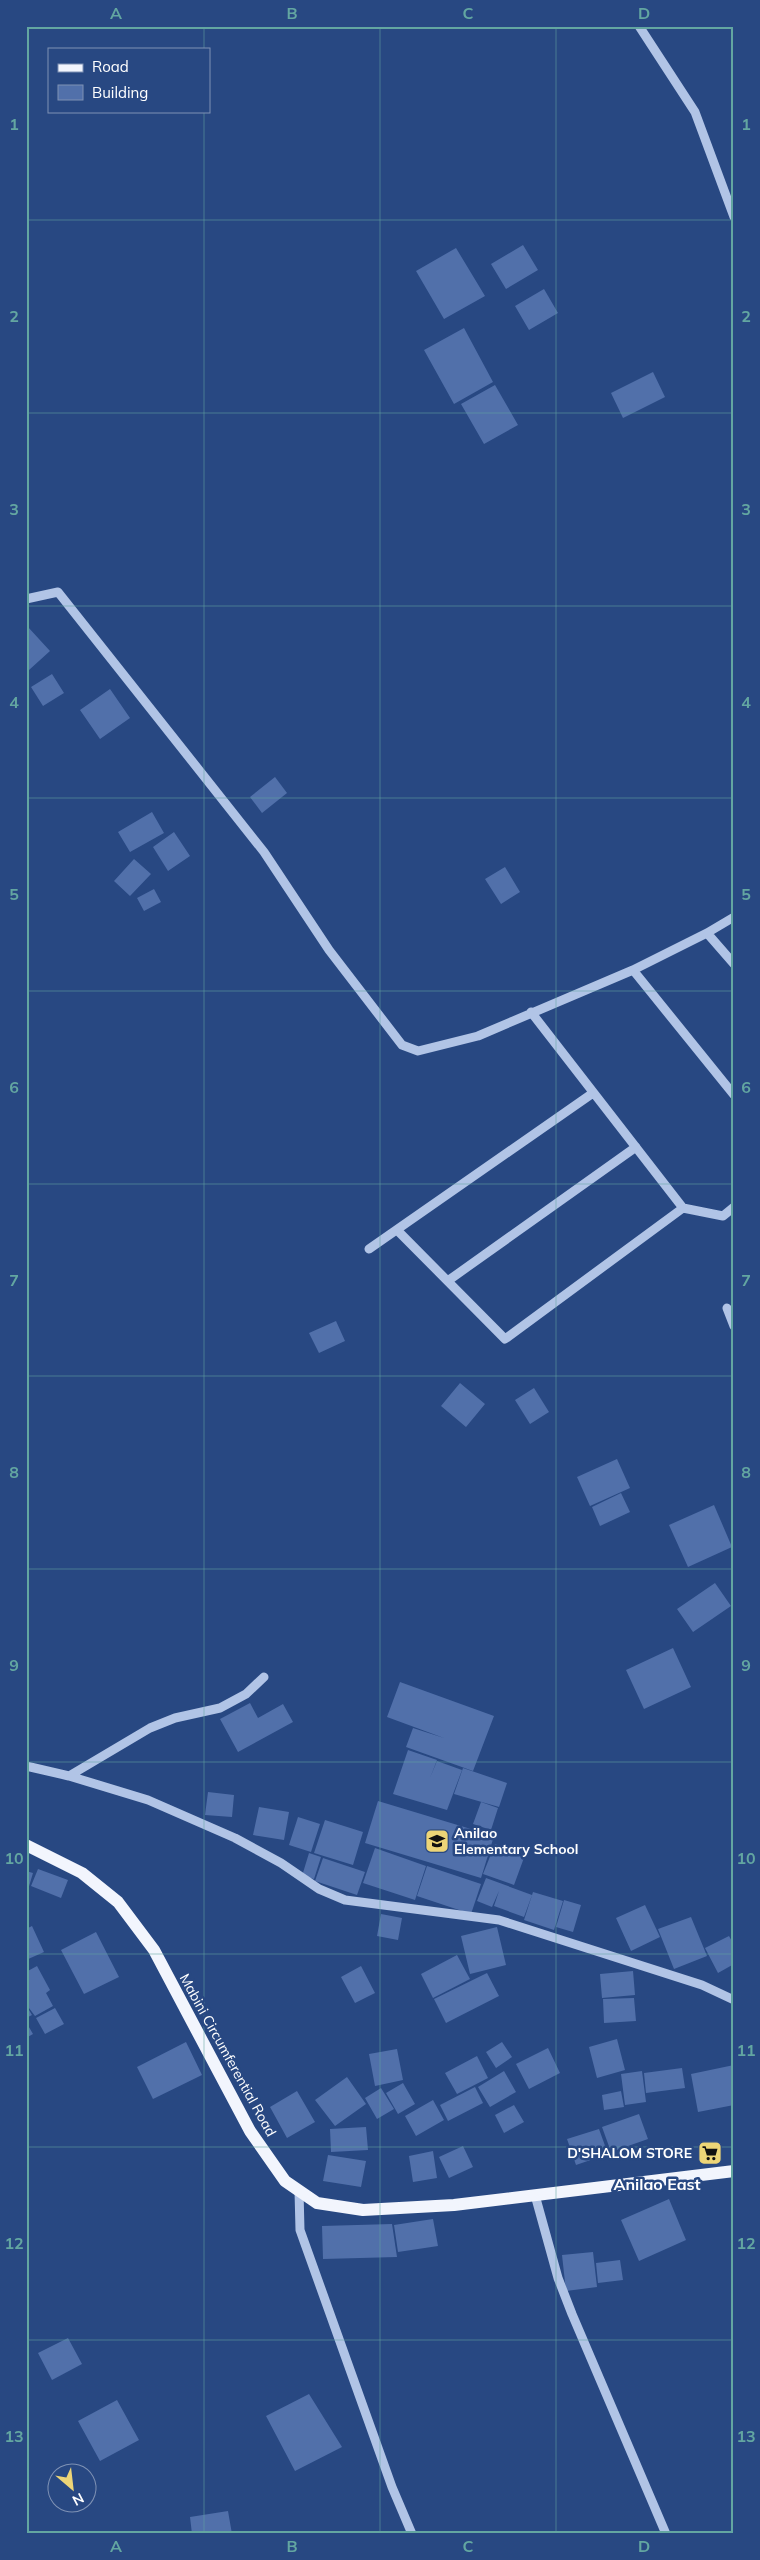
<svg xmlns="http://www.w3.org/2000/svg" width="760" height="2560" font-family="Mulish,sans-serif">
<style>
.building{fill:#5170aa}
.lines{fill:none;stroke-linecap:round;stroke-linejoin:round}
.minor{stroke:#b1c4e6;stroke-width:9}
.major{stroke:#f2f5fd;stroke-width:12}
.grid{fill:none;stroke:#63a6a1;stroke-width:1;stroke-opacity:0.55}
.labels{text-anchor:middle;stroke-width:5;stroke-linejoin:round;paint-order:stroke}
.poi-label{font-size:14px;font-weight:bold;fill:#fff;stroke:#284882;text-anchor:start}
.street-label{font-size:14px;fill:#fff;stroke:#284882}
.quarter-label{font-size:16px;font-weight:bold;fill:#fff;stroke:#284882}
.neatline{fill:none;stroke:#63a6a1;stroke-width:2}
.grid-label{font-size:16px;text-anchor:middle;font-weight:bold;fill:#63a6a1}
</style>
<rect width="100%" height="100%" fill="#284882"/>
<path class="building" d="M 523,245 L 538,270 L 506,289 L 491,264 Z
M 456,248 L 485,296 L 444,319 L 416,271 Z
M 544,289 L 558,313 L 529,330 L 515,306 Z
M 464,328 L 493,382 L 454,404 L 424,350 Z
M 653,372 L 665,397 L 623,418 L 611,393 Z
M 495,385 L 518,425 L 484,444 L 461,404 Z
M 28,627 L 50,651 L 29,670 L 26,666 Z
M 52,674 L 64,693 L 43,706 L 31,687 Z
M 110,689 L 130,718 L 100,739 L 80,710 Z
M 275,777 L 287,793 L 262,813 L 250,797 Z
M 152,812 L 164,833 L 130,852 L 118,832 Z
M 174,832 L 190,856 L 168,871 L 153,847 Z
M 134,859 L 151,874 L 130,896 L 114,881 Z
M 505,867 L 520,892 L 501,904 L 485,879 Z
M 154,889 L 161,902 L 144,911 L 137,898 Z
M 336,1321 L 345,1341 L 319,1353 L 309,1333 Z
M 460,1383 L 485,1404 L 466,1427 L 441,1406 Z
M 534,1388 L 549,1412 L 530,1424 L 515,1400 Z
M 617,1459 L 630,1488 L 590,1506 L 577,1477 Z
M 621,1493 L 630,1512 L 600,1526 L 592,1507 Z
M 714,1505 L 732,1547 L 688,1567 L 669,1525 Z
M 715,1583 L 731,1606 L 693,1632 L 677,1609 Z
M 673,1648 L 691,1687 L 644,1709 L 626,1670 Z
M 400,1682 L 494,1716 L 473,1771 L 406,1747 L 413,1728 L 444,1738 L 387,1717 Z
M 250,1703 L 258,1718 L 283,1704 L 293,1722 L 238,1752 L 220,1719 Z
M 408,1750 L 437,1760 L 430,1778 L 437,1761 L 462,1770 L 447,1810 L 393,1794 Z
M 463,1768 L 507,1783 L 499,1807 L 454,1794 Z
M 208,1792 L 234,1795 L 232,1817 L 205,1815 Z
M 378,1801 L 494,1836 L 481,1878 L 365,1843 Z
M 481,1802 L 498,1808 L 491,1830 L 473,1824 Z
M 259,1807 L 289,1812 L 284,1840 L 253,1835 Z
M 298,1817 L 320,1824 L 311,1852 L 289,1845 Z
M 325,1820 L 363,1832 L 353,1865 L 314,1853 Z
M 495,1844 L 525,1855 L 514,1885 L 483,1874 Z
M 375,1848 L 426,1866 L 415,1900 L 363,1883 Z
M 309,1853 L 321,1857 L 314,1879 L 302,1876 Z
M 323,1858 L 365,1872 L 357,1895 L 315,1881 Z
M 427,1866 L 481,1884 L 471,1914 L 417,1896 Z
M 38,1869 L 68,1880 L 61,1898 L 31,1886 Z
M 26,1871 L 33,1873 L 27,1893 L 26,1893 Z
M 486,1878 L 532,1895 L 524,1917 L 494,1906 L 499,1891 L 492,1907 L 477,1901 Z
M 533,1892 L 563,1901 L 554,1930 L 524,1920 Z
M 564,1900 L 581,1905 L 573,1932 L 556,1927 Z
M 645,1905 L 660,1937 L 631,1951 L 616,1918 Z
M 381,1914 L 402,1918 L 398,1940 L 377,1936 Z
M 691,1917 L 707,1956 L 674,1969 L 658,1929 Z
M 32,1926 L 44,1952 L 26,1960 L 26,1929 Z
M 497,1927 L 506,1965 L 470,1974 L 461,1936 Z
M 96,1932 L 119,1977 L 84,1994 L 61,1950 Z
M 729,1936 L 734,1945 L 734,1964 L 718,1973 L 705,1948 Z
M 457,1955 L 470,1979 L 433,1998 L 421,1974 Z
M 37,1966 L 50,1990 L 46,1993 L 53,2006 L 35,2016 L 26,2004 L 26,1972 Z
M 361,1966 L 375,1993 L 355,2003 L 341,1977 Z
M 633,1971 L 635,1995 L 602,1998 L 600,1974 Z
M 487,1973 L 499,1996 L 446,2023 L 434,1999 Z
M 634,1998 L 636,2021 L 604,2023 L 603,1999 Z
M 26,2005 L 32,2015 L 26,2018 Z
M 55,2008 L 64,2024 L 45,2034 L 36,2018 Z
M 26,2022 L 33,2034 L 26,2038 Z
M 617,2039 L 625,2070 L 597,2078 L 589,2047 Z
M 186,2042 L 202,2075 L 153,2099 L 137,2067 Z
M 502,2042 L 512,2057 L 496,2068 L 486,2052 Z
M 548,2048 L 560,2073 L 529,2089 L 516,2064 Z
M 397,2049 L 403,2080 L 375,2086 L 369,2054 Z
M 477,2056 L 488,2078 L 457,2094 L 445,2073 Z
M 734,2065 L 734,2105 L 698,2112 L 691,2074 Z
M 682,2068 L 685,2088 L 646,2093 L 644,2073 Z
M 504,2071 L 516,2092 L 490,2107 L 478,2087 Z
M 642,2071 L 646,2102 L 625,2105 L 621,2074 Z
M 347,2077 L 366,2104 L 335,2126 L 315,2100 Z
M 403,2083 L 415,2104 L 398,2114 L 386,2093 Z
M 475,2087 L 483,2103 L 448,2121 L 440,2105 Z
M 381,2088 L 394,2109 L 377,2119 L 365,2098 Z
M 297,2091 L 315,2122 L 287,2138 L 270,2107 Z
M 621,2091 L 624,2107 L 604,2110 L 602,2095 Z
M 433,2100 L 444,2120 L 416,2136 L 405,2116 Z
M 514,2105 L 524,2122 L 504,2133 L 495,2115 Z
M 639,2114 L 648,2139 L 611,2152 L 602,2127 Z
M 366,2127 L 368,2150 L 331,2152 L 330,2129 Z
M 599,2129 L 608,2154 L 576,2165 L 567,2139 Z
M 463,2146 L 473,2167 L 449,2178 L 439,2157 Z
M 433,2151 L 437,2178 L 413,2182 L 409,2156 Z
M 328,2155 L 366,2161 L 361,2187 L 323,2181 Z
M 669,2199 L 686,2240 L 639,2261 L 621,2220 Z
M 433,2219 L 438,2246 L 398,2252 L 394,2225 Z
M 392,2224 L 397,2257 L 323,2259 L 322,2226 Z
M 593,2252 L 597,2287 L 566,2291 L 562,2255 Z
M 620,2260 L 623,2280 L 598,2283 L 596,2263 Z
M 68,2338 L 82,2364 L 52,2380 L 38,2353 Z
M 309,2394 L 342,2447 L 295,2471 L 266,2416 Z
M 117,2400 L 139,2440 L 100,2461 L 78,2421 Z
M 228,2511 L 232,2534 L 192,2534 L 190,2517 Z"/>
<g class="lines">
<path class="minor" d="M 639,26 L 695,112 L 734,217
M 26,599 L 58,592 L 264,852 L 329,950 L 402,1045 L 418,1051 L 478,1036 L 633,970 L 707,933 L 734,917
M 707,933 L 734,964
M 633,970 L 734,1095
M 531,1012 L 683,1208
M 397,1230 L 505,1339 L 683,1208 L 723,1216 L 734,1207
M 369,1249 L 593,1093
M 449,1280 L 636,1147
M 727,1308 L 734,1326
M 26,1766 L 69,1776 L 148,1800 L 235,1838 L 281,1863 L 319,1889 L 345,1900 L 499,1920 L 702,1985 L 734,2000
M 69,1776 L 150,1728 L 175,1718 L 220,1708 L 246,1694 L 264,1677
M 299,2191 L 300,2230 L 392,2487 L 412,2534
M 535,2195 L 558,2278 L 572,2314 L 666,2534"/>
<path class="major" d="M 26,1845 L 82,1873 L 118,1902 L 154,1950 L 250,2131 L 285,2181 L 317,2203 L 363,2210 L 454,2205 L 734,2171"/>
</g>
<path class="grid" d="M 204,26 L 204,49M 380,26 L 380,2534M 556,26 L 556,2534M 204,111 L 204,2534M 26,220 L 734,220M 26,413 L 734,413M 26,606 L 734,606M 26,798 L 734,798M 26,991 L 734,991M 26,1184 L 734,1184M 26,1376 L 734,1376M 26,1569 L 734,1569M 26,1762 L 734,1762M 26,1954 L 734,1954M 26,2147 L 734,2147M 26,2340 L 734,2340"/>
<defs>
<g id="school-square" transform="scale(1.25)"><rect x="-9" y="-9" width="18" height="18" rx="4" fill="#edd577" stroke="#284882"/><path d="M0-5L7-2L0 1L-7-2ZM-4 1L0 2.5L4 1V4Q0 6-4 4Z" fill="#111"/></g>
<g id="supermarket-square" transform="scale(1.25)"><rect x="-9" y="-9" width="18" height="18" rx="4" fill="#edd577" stroke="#284882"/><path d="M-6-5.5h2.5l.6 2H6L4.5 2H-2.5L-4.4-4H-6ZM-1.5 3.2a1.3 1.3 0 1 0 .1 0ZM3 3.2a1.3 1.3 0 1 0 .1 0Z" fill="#111"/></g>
</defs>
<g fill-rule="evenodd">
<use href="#school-square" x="437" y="1841"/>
<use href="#supermarket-square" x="710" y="2153"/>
</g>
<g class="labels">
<g class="poi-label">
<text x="454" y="1838">Anilao<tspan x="454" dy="16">Elementary School</tspan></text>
<text x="692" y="2158" text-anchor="end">D'SHALOM STORE</text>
</g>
<g class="street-label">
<text transform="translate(228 2055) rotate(61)" y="5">Mabini Circumferential Road</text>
</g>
<g class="quarter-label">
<text x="657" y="2190">Anilao East</text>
</g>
</g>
<rect width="760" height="2560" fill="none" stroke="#284882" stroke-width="55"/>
<rect x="48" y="48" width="162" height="65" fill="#284882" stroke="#7e91b4"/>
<rect x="58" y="64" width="25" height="8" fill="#f2f5fd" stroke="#7e91b4"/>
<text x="92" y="72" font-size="15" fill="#ffffff">Road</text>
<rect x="58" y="85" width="25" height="15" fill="#5170aa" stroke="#7e91b4"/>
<text x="92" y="98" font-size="15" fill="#ffffff">Building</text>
<g transform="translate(72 2488) rotate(152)"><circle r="24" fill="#284882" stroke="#7e91b4"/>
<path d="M0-4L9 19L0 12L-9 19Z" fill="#edd577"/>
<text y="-8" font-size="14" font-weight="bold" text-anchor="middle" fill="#ffffff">N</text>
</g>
<rect x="28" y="28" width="704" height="2504" class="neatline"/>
<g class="grid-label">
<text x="116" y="19">A</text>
<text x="292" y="19">B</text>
<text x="468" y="19">C</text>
<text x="644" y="19">D</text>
<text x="14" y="130">1</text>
<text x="746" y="130">1</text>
<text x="14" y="322">2</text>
<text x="746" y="322">2</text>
<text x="14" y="515">3</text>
<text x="746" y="515">3</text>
<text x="14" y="708">4</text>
<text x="746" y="708">4</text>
<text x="14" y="900">5</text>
<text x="746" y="900">5</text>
<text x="14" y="1093">6</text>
<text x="746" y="1093">6</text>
<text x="14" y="1286">7</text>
<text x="746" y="1286">7</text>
<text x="14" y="1478">8</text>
<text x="746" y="1478">8</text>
<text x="14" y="1671">9</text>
<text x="746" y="1671">9</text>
<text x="14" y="1864">10</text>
<text x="746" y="1864">10</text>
<text x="14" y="2056">11</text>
<text x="746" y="2056">11</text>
<text x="14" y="2249">12</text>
<text x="746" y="2249">12</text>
<text x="14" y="2442">13</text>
<text x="746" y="2442">13</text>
<text x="116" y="2552">A</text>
<text x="292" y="2552">B</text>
<text x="468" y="2552">C</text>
<text x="644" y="2552">D</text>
</g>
</svg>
